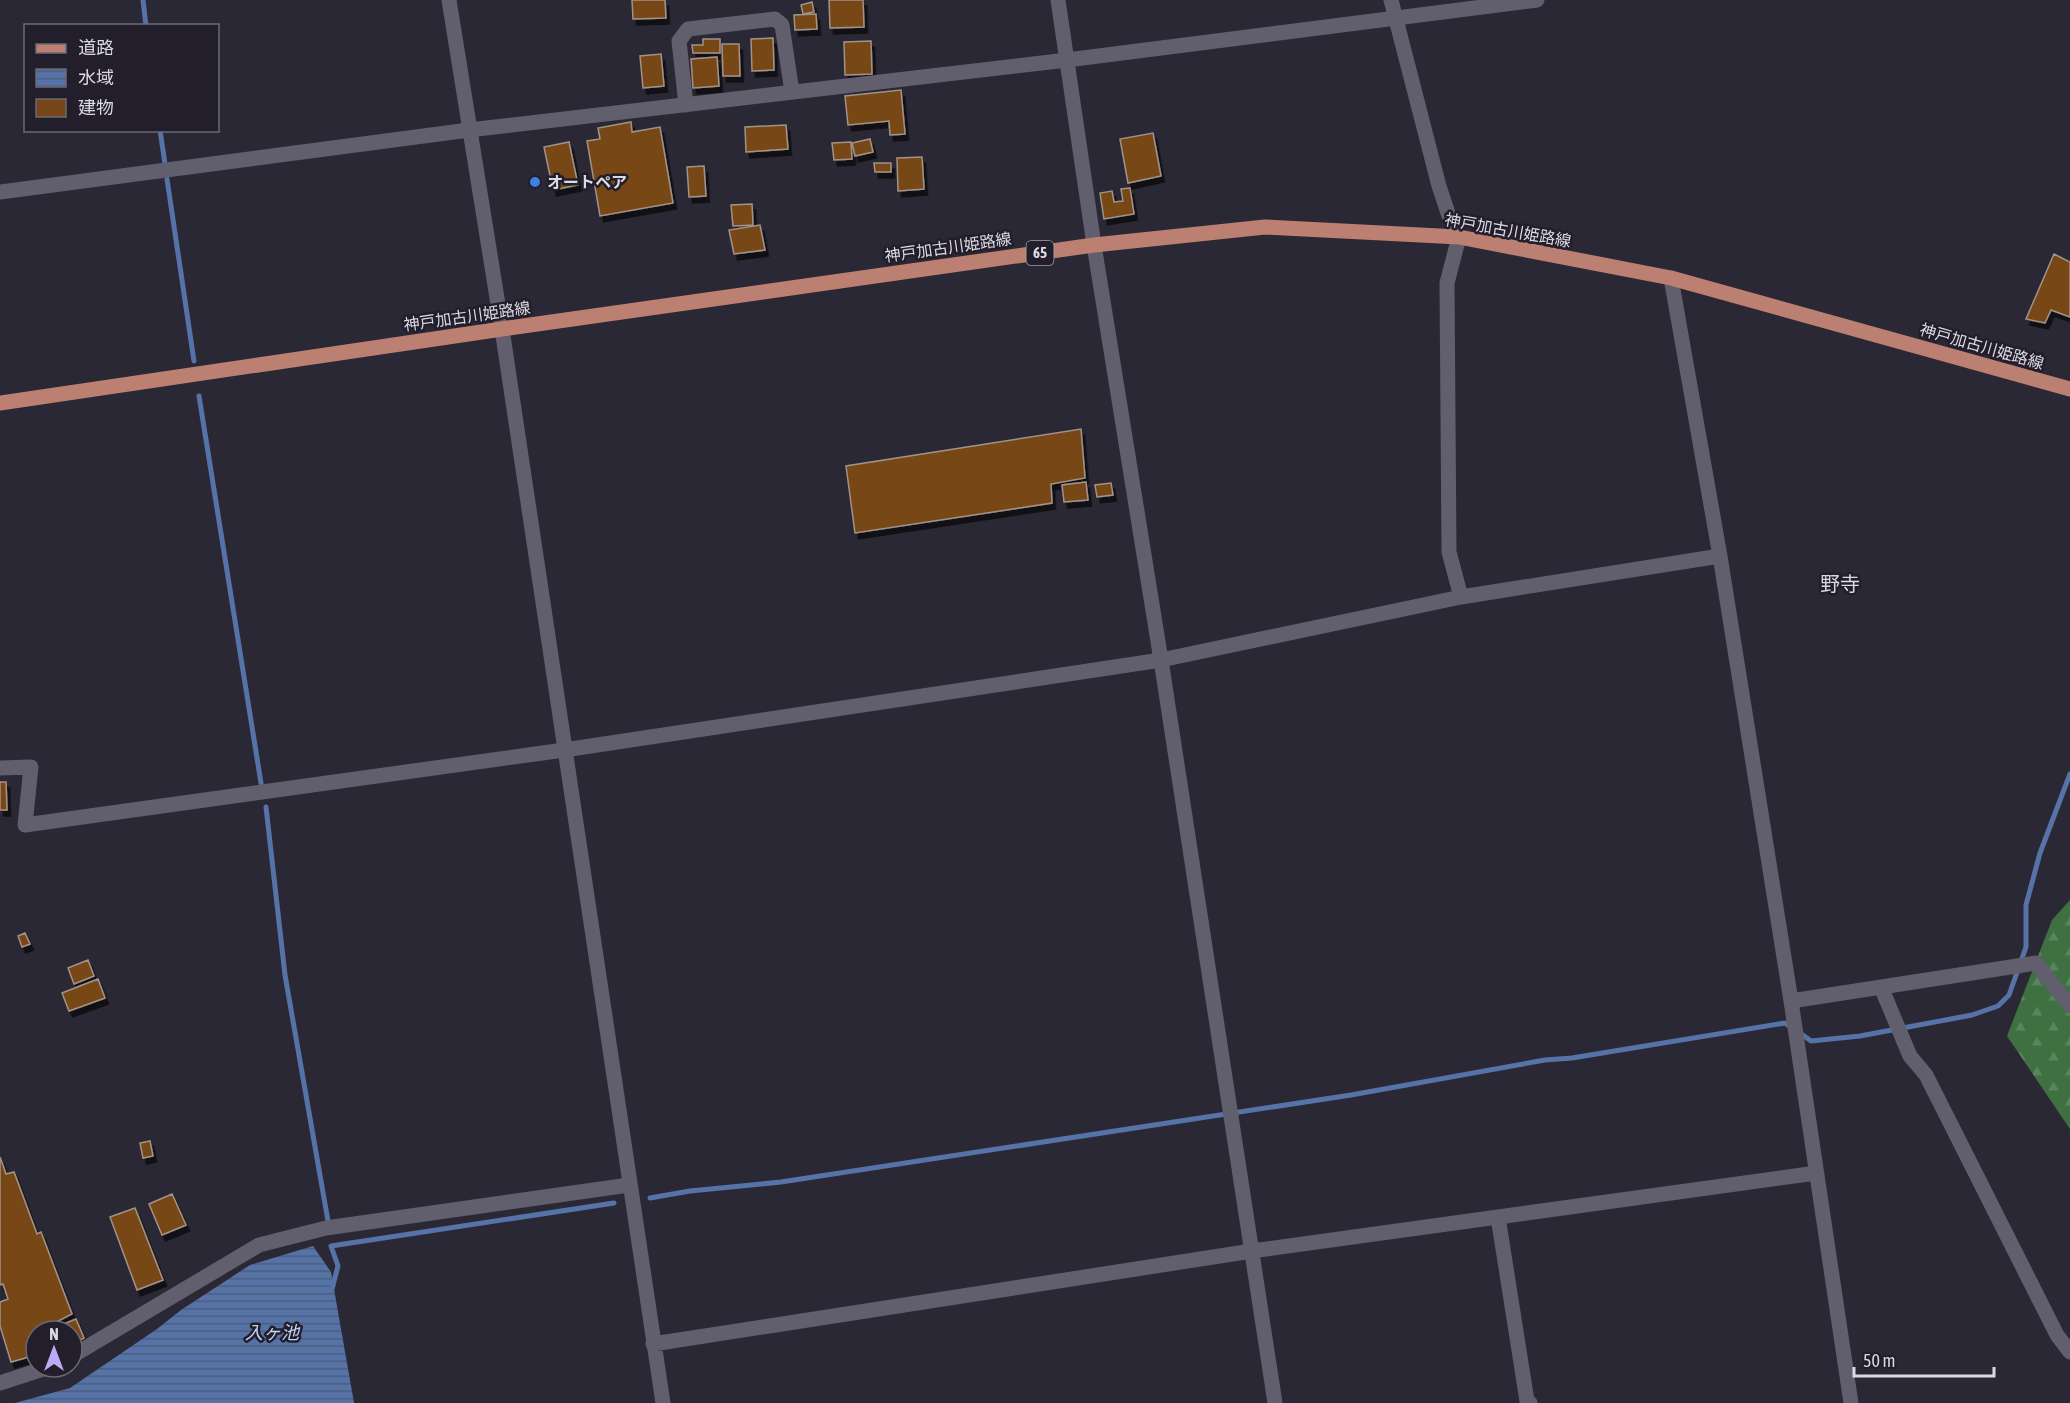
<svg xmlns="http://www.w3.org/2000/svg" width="2070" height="1403" font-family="'Asap Condensed','Noto Sans JP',sans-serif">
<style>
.forest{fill:url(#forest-firs)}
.water{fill:url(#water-rules)}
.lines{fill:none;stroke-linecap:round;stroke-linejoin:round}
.stream{stroke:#5673a8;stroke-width:5}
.building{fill:#774618;stroke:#a29388;stroke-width:1.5;filter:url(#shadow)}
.minor{stroke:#615e6d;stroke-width:15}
.primary{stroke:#bc8072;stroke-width:15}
.shop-dot{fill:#3f7fe0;stroke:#221e2b;stroke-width:2}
.labels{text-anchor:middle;stroke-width:5;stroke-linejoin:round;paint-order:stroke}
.shield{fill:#221e2b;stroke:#a4a1ab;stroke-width:1.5}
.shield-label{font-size:15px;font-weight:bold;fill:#dbd9e2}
.poi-label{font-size:16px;font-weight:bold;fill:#dbd9e2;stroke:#221e2b;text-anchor:start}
.street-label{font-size:16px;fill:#dbd9e2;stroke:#221e2b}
.water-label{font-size:18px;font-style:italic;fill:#c3d5f4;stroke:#221e2b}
.quarter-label{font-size:20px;fill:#dbd9e2;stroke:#221e2b}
</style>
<defs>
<pattern id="forest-firs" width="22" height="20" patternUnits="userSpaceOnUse" patternTransform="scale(1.5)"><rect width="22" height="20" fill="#3f7041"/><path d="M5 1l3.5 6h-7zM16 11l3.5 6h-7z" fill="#5a845c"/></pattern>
<pattern id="water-rules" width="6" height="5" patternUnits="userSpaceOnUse" patternTransform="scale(1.5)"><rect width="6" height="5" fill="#5673a8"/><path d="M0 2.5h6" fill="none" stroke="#4d5c7b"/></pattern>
<filter id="shadow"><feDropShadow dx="3.5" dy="6" stdDeviation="0" flood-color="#0009"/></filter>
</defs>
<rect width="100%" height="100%" fill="#2b2835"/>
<path class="forest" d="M 2070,900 L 2070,1129 L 2007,1036 L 2052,920 Z"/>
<path class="water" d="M 313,1246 L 331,1272 L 354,1403 L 15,1403 L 70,1388 L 157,1329 L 181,1310 L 250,1265 Z"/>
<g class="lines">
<path class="stream" d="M 143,0 L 146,26
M 160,130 L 165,164
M 167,179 L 194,361
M 199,396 L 261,783
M 266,807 L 285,975 L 328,1221
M 1800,1033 L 1811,1041 L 1860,1036 L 1972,1015 L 1998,1006 L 2009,995 L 2026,947 L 2026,905 L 2040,853 L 2070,774
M 650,1198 L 690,1191 L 781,1182 L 1351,1095 L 1545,1060 L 1572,1058 L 1785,1023 L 1792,1028
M 332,1289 L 338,1266 L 331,1246 L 614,1203"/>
</g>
<path class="building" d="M 632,0 L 665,0 L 666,18 L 633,19 Z
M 829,0 L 863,0 L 864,27 L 830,28 Z
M 812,2 L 814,12 L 803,14 L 801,5 Z
M 816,14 L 817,29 L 795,30 L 794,15 Z
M 773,38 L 774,70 L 752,71 L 751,39 Z
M 703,39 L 720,39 L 720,53 L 693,53 L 692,45 L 703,45 Z
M 871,41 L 872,74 L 845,75 L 844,42 Z
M 722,44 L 739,44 L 740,76 L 723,76 Z
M 661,54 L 664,86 L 643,88 L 640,56 Z
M 717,57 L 719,86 L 693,88 L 691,59 Z
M 901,90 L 905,134 L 890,135 L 889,121 L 848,125 L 845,96 Z
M 631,122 L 632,132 L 660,127 L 673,203 L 600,216 L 587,141 L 600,139 L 598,128 Z
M 786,125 L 788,149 L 746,152 L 745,127 Z
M 1153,133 L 1161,176 L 1128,183 L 1120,139 Z
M 870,139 L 873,152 L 855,156 L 852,143 Z
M 569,142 L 578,185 L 553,190 L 544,147 Z
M 851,142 L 852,159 L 834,160 L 832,143 Z
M 922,157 L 924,189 L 898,191 L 897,158 Z
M 874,163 L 891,163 L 891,172 L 875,172 Z
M 704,166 L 706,196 L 689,197 L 687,167 Z
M 1130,188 L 1134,214 L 1104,219 L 1100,193 L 1112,191 L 1114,202 L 1123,201 L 1121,189 Z
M 752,204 L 753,225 L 733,226 L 731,205 Z
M 760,225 L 765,250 L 734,254 L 729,230 Z
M 2054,254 L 2070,262 L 2070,317 L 2051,310 L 2045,323 L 2026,319 Z
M 1081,429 L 1085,478 L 1051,484 L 1052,503 L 855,533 L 846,466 Z
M 1086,482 L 1088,500 L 1064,502 L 1062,485 Z
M 1111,483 L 1113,495 L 1097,497 L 1095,485 Z
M 0,782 L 6,782 L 7,810 L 0,810 Z
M 25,933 L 30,944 L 22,947 L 18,936 Z
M 88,960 L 94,976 L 74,984 L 68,968 Z
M 98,979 L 105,998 L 69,1011 L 62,993 Z
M 150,1141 L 153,1156 L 143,1158 L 140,1143 Z
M 0,1157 L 6,1174 L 14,1172 L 37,1234 L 41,1232 L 72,1314 L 58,1321 L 62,1331 L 36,1331 L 36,1355 L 11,1362 L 0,1326 L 0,1302 L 8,1299 L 3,1284 L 0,1285 Z
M 172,1194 L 186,1225 L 162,1235 L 149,1204 Z
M 135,1208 L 163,1280 L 137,1290 L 110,1217 Z
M 76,1319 L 84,1338 L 73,1343 L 72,1331 L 67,1331 L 64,1324 Z"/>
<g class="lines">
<path class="minor" d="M 449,0 L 502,329 L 663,1403
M 1058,0 L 1094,245 L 1161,660 L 1275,1403
M 1391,0 L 1439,186 L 1450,219 L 1459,237 L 1447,283 L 1449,552 L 1461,597
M 686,105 L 679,41 L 688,29 L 775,19 L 782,25 L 792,92
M 0,192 L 469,130 L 1067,60 L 1537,0
M 1671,278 L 1720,556 L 1791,1001 L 1851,1403
M 0,768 L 31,767 L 25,825 L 564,750 L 1161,660 L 1461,597 L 1720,556
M 1881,987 L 1910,1056 L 1926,1075 L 2057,1335 L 2070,1352
M 1791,1001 L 2036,963 L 2070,1006
M 1498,1217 L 1527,1401 L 1530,1403
M 653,1344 L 1252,1251 L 1816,1173
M 72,1356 L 259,1245 L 326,1228 L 629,1185
M 0,1383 L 49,1367"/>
<path class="primary" d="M 0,403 L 502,329 L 1094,245 L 1265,227 L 1459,237 L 1671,278 L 2070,389"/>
</g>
<circle class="shop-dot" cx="535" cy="182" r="6"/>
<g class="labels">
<rect class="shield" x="1026.5" y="241" width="27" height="24" rx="4.5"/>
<g class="shield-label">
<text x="1040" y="258">65</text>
</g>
<g class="poi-label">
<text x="547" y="188">オートペア</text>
</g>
<g class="street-label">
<text transform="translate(1508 230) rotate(10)" y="6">神戸加古川姫路線</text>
<text transform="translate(948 247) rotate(-8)" y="6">神戸加古川姫路線</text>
<text transform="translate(467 316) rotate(-8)" y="6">神戸加古川姫路線</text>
<text transform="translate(1982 346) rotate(16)" y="6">神戸加古川姫路線</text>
</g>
<g class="water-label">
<text x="272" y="1339">入ヶ池</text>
</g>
<g class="quarter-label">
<text x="1840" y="591">野寺</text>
</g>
</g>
<rect x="24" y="24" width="195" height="108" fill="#221e2b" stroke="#6c6974" stroke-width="1.5"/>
<rect x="36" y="44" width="30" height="9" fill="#bc8072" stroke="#6c6974" stroke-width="1.5"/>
<text x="78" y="54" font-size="18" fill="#dbd9e2">道路</text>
<rect x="36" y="69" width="30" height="18" fill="url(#water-rules)" stroke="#6c6974" stroke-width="1.5"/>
<text x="78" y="84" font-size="18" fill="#dbd9e2">水域</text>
<rect x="36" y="99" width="30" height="18" fill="#774618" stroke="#6c6974" stroke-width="1.5"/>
<text x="78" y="114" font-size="18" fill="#dbd9e2">建物</text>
<g transform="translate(54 1349)"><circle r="28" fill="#221e2b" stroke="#6c6974" stroke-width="1.5"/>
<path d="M0-4.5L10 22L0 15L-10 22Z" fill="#bbaaf6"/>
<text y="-9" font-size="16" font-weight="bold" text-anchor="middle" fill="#dbd9e2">N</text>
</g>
<path d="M1854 1367v9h140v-9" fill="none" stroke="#dbd9e2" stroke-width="3"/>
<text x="1863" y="1367" font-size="18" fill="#dbd9e2" stroke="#221e2b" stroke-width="4.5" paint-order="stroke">50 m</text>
</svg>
